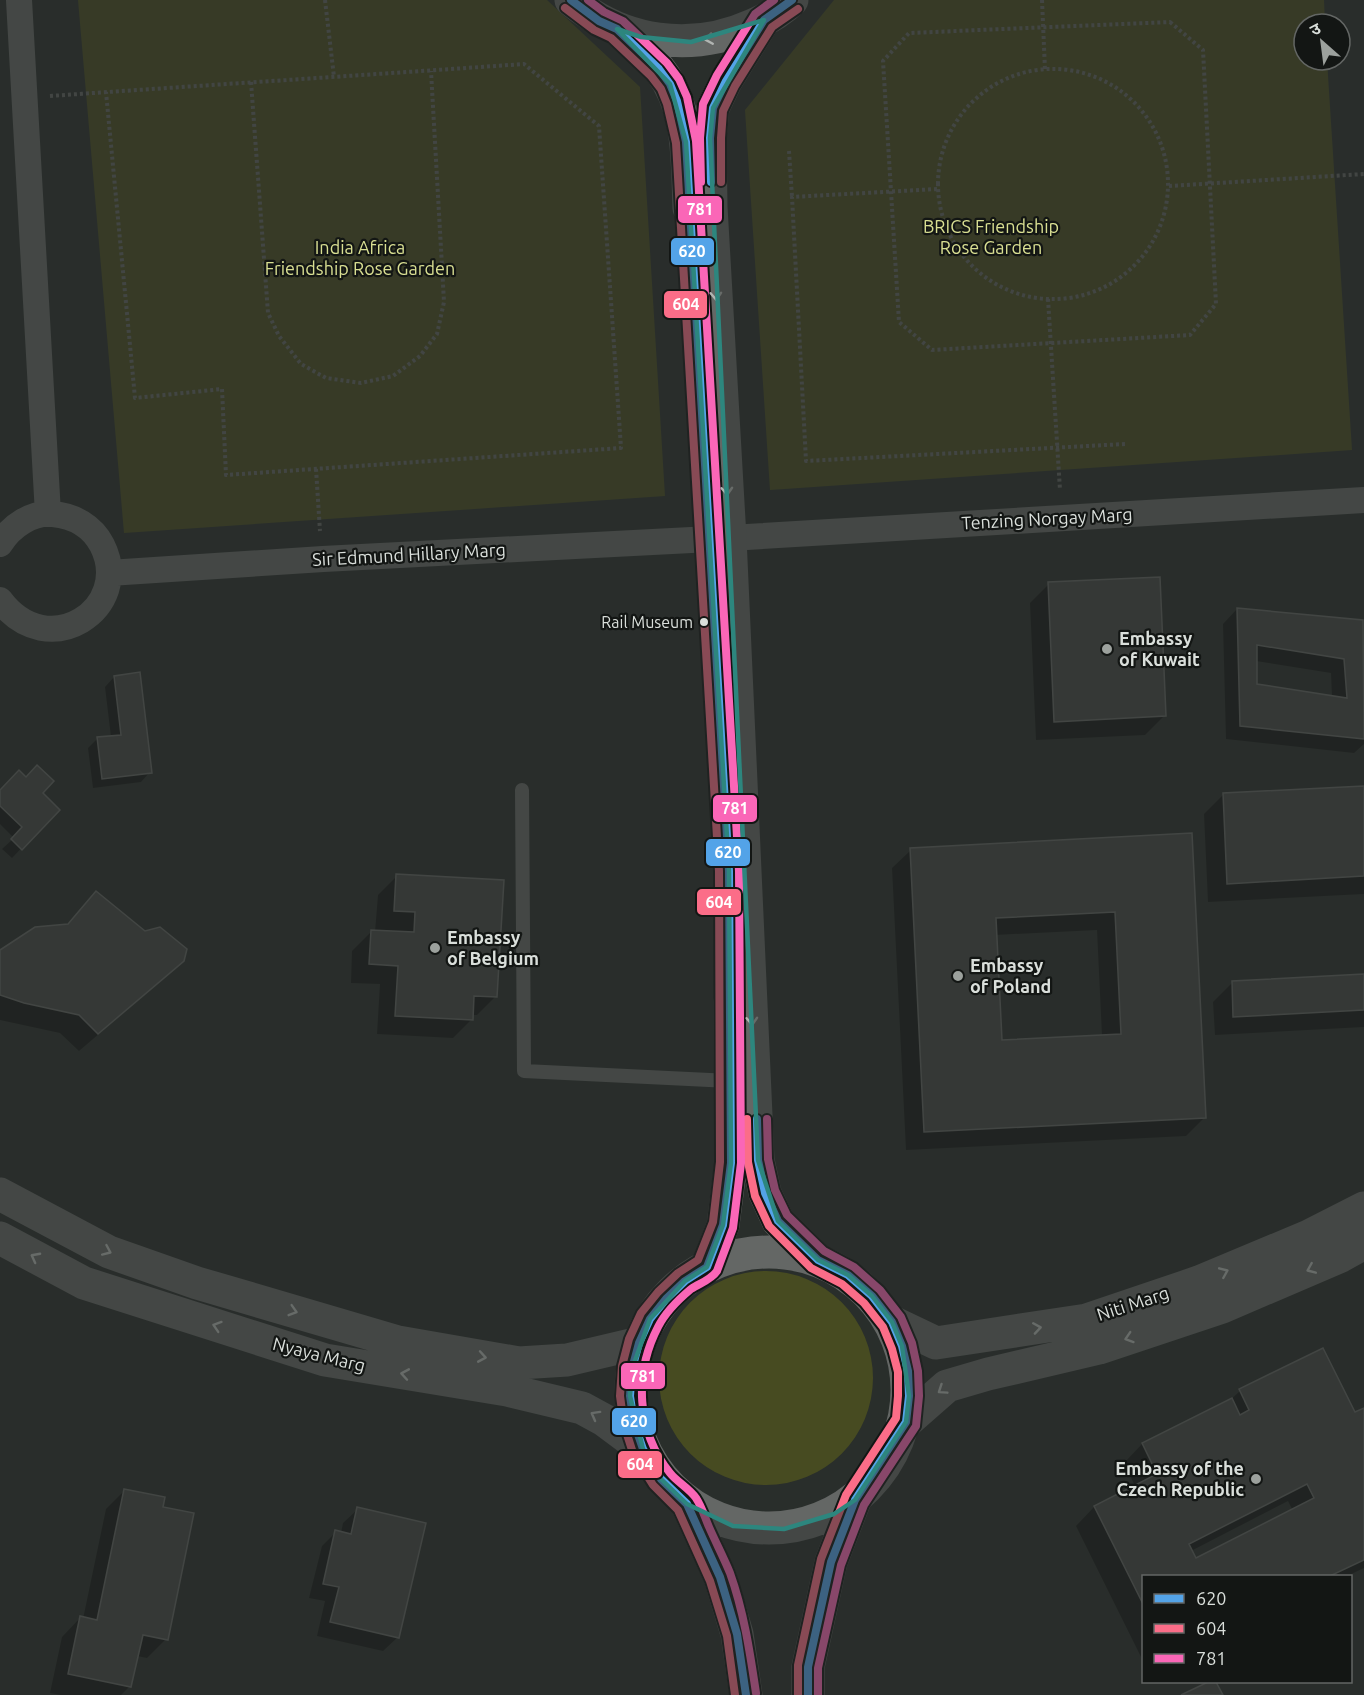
<svg xmlns="http://www.w3.org/2000/svg" width="1364" height="1695" font-family="Ubuntu,'Noto Sans Devanagari',sans-serif">
<style>
.green{fill:#474b21}
.shadow{fill:#0007;fill-rule:evenodd}
.building{fill:#434644;stroke:#606360;stroke-width:1.5;fill-rule:evenodd}
.lines{fill:none;stroke-linecap:round;stroke-linejoin:round}
.path{stroke:#5f6361;stroke-width:4;stroke-dasharray:3 3;stroke-linecap:butt}
.lane{stroke:#646765;stroke-width:14}
.street{stroke:#646765;stroke-width:26}
.secondary{stroke:#646765;stroke-width:33}
.bus-1-casing{stroke:#131614;stroke-width:12}
.bus-2-casing{stroke:#131614;stroke-width:12}
.bus-3-casing{stroke:#131614;stroke-width:12}
.bus-1{stroke:#53a3e8;stroke-width:8}
.bus-2{stroke:#fb6d88;stroke-width:8}
.bus-3{stroke:#fa66b7;stroke-width:8}
.oneway{stroke:#b1b5b2}
.marked{fill:none;stroke:#2d867e;stroke-width:4.5;stroke-linejoin:round}
.bus-dot{fill:#dadfdb;stroke:#131614;stroke-width:2}
.poi-dot{fill:#9ca19d;stroke:#131614;stroke-width:2}
.labels{text-anchor:middle;stroke-width:4.5;stroke-linejoin:round;paint-order:stroke}
.bus-label{font-size:16px;fill:#dadfdb;stroke:#131614;text-anchor:end}
.park-label{font-size:18px;fill:#d9df92;stroke:#131614}
.street-label{font-size:18px;fill:#dadfdb;stroke:#131614}
.poi-label{font-size:18px;font-weight:bold;fill:#dadfdb;stroke:#131614;text-anchor:start}
.line-badge{stroke:#131614;stroke-width:2}
.badge-label{font-size:16px;text-anchor:middle;font-weight:bold;fill:#fff}
</style>
<rect width="100%" height="100%" fill="#292e2b"/>
<path class="green" d="M 78,0 L 547,0 L 640,87 L 665,496 L 124,533 Z
M 834,0 L 1324,0 L 1325,24 L 1304,24 L 1304,60 L 1327,60 L 1352,450 L 770,490 L 745,110 Z
M659 1378a107 107 0 1 1 214 0a107 107 0 1 1-214 0Z"/>
<path class="shadow" d="M 1049,584 L 1164,716 L 1145,735 L 1036,740 L 1030,603 Z
M 1237,609 L 1361,622 L 1364,668 L 1364,744 L 1354,753 L 1226,739 L 1223,624 ZM 1256,661 L 1331,673 L 1332,697 L 1255,686 Z
M 114,677 L 150,772 L 141,782 L 93,788 L 88,748 L 98,738 L 111,737 L 105,687 Z
M 1364,787 L 1364,894 L 1208,902 L 1204,814 L 1223,795 Z
M 0,792 L 41,793 L 58,810 L 12,858 L 2,849 L 14,838 L 0,824 Z
M 1191,835 L 1205,1117 L 1186,1136 L 906,1150 L 892,868 L 911,850 ZM 1097,930 L 1102,1036 L 1001,1042 L 995,935 Z
M 397,876 L 495,997 L 477,1015 L 472,1015 L 472,1019 L 453,1038 L 377,1034 L 380,984 L 351,983 L 352,951 L 371,932 L 375,932 L 378,895 Z
M 96,893 L 182,960 L 163,979 L 79,1051 L 60,1033 L 0,1020 L 0,952 L 65,926 Z
M 1364,976 L 1364,1027 L 1215,1035 L 1213,1002 L 1232,983 Z
M 1322,1350 L 1355,1414 L 1364,1410 L 1364,1568 L 1347,1576 L 1144,1576 L 1144,1663 L 1076,1526 L 1094,1507 L 1135,1486 L 1124,1463 L 1142,1444 L 1229,1401 L 1240,1391 ZM 1288,1501 L 1293,1511 L 1196,1560 L 1191,1551 Z
M 125,1490 L 166,1639 L 147,1658 L 137,1656 L 130,1686 L 121,1695 L 61,1695 L 50,1693 L 62,1637 L 80,1618 L 83,1619 L 106,1509 Z
M 358,1509 L 398,1637 L 383,1651 L 317,1636 L 325,1601 L 309,1598 L 322,1546 L 336,1532 L 341,1533 L 343,1523 Z"/>
<path class="building" d="M 1160,577 L 1166,716 L 1054,722 L 1048,582 Z
M 1237,608 L 1363,620 L 1364,739 L 1240,726 ZM 1257,645 L 1344,659 L 1347,698 L 1257,684 Z
M 140,672 L 152,773 L 102,779 L 97,737 L 121,735 L 114,676 Z
M 37,765 L 54,781 L 43,793 L 60,810 L 22,850 L 11,839 L 22,827 L 0,806 L 0,790 L 19,770 L 26,777 Z
M 1364,786 L 1364,876 L 1227,884 L 1223,793 Z
M 1192,833 L 1206,1118 L 924,1132 L 910,848 ZM 1115,912 L 1121,1034 L 1002,1040 L 996,918 Z
M 396,874 L 504,880 L 497,997 L 474,996 L 473,1020 L 395,1016 L 398,966 L 369,964 L 371,930 L 414,932 L 415,912 L 394,911 Z
M 96,891 L 145,931 L 160,927 L 187,949 L 184,961 L 98,1034 L 79,1015 L 24,1003 L 0,995 L 0,950 L 35,927 L 68,924 Z
M 1364,974 L 1364,1010 L 1233,1017 L 1232,981 Z
M 1323,1348 L 1355,1412 L 1364,1408 L 1364,1560 L 1330,1576 L 1144,1576 L 1144,1606 L 1094,1506 L 1157,1474 L 1142,1443 L 1232,1398 L 1240,1415 L 1249,1410 L 1239,1389 ZM 1307,1484 L 1314,1498 L 1196,1558 L 1189,1544 Z
M 124,1489 L 165,1497 L 163,1507 L 194,1513 L 168,1640 L 143,1635 L 131,1687 L 68,1674 L 80,1616 L 97,1620 Z
M 357,1507 L 426,1523 L 399,1638 L 330,1622 L 339,1587 L 323,1584 L 335,1530 L 351,1534 Z
M 1208,1682 L 1216,1682 L 1223,1695 L 1181,1695 Z"/>
<g class="lines">
<path class="path" d="M 325,0 L 334,77
M 1042,0 L 1045,70
M 1170,22 L 1203,50 L 1216,304 L 1190,335 L 932,350 L 899,322 L 883,61 L 909,33 Z
M938 184a115 115 0 1 1 230 0a115 115 0 1 1-230 0Z
M 251,82 L 268,313 L 279,336 L 301,364 L 326,378 L 361,383 L 393,376 L 420,356 L 437,334 L 444,302 L 431,71
M 50,96 C 208,85 366,75 524,64 L 599,126 L 621,448 L 226,475 L 222,389 L 135,398 L 106,92
M 789,151 L 792,197
M 1169,186 L 1364,174
M 937,189 L 792,197 L 806,461 L 1125,444
M 1048,299 L 1060,490
M 316,469 L 320,531"/>
<path class="lane" d="M 522,790 L 524,1071 L 730,1081"/>
<path class="street" d="M 19,0 L 48,514
M 0,544 C 11,526 32,512 53,514 C 74,516 92,526 102,545 C 134,608 48,665 0,600
M 109,573 L 323,559 L 730,538 L 1364,500"/>
<path class="secondary" d="M 571,0 C 623,43 691,53 753,25 C 767,19 781,11 792,0
M 764,20 L 726,81 L 713,108 L 710,138 L 711,207 L 730,538 L 758,1160 L 765,1193 L 778,1221 L 818,1260
M 617,29 C 632,42 649,55 660,70 C 690,109 687,161 689,208
M 0,1194 L 109,1252 L 197,1283 L 398,1342 L 519,1363 L 567,1360 L 639,1343
M 0,1238 L 84,1283 L 325,1360 L 507,1390 L 582,1408 L 604,1420 L 643,1449
M631 1390a138 138 0 1 1 276 0a138 138 0 1 1-276 0Z
M 707,1267 L 723,1225 L 731,1163 L 730,1002
M 892,1322 L 936,1343 L 1087,1320 L 1199,1282 L 1309,1236 L 1364,1208
M 906,1422 L 947,1386 L 988,1374 L 1099,1348 L 1222,1307 L 1341,1256 L 1364,1243
M 687,1504 L 720,1577 L 737,1634 L 746,1695
M 808,1695 L 808,1667 L 831,1562 L 855,1500"/>
<g class="bus-1-casing">
<path id="bus-1" d="M 571,0 L 599,21 L 617,29 L 659,69 L 670,84 L 677,101 L 686,142 L 729,871 L 731,1163 L 723,1225 L 707,1267 L 685,1281 L 666,1299 L 650,1319 L 639,1343 L 632,1369 L 630,1396 L 634,1423 L 643,1449 L 661,1479 L 687,1504 L 720,1577 L 737,1634 L 746,1695
M 711,182 L 710,138 L 713,108 L 726,81 L 764,20 L 792,0
M 757,1119 L 758,1160 L 765,1193 L 778,1221 L 818,1260 L 848,1275 L 872,1296 L 892,1322 L 902,1346 L 908,1371 L 909,1396 L 906,1422 L 855,1500 L 831,1562 L 808,1667 L 808,1695"/>
</g>
<g class="bus-2-casing">
<path id="bus-2" d="M 565,8 L 594,30 L 611,38 L 651,76 L 661,89 L 667,104 L 676,143 L 719,871 L 720,1162 L 713,1222 L 698,1260 L 678,1273 L 658,1292 L 641,1313 L 629,1339 L 622,1366 L 620,1396 L 624,1425 L 633,1453 L 653,1485 L 678,1510 L 710,1581 L 727,1636 L 735,1695
M 721,182 L 721,138 L 723,111 L 735,86 L 772,27 L 798,9
M 747,1119 L 748,1162 L 755,1196 L 769,1226 L 811,1268 L 842,1284 L 864,1303 L 883,1327 L 892,1349 L 898,1372 L 898,1396 L 896,1418 L 846,1495 L 821,1559 L 798,1665 L 798,1695"/>
</g>
<g class="bus-3-casing">
<path id="bus-3" d="M 588,0 L 604,12 L 623,21 L 667,63 L 679,79 L 687,97 L 696,141 L 739,871 L 741,1163 L 733,1228 L 717,1271 C 711,1280 700,1283 691,1289 C 679,1299 665,1313 658,1327 C 634,1373 636,1431 670,1473 C 677,1482 689,1488 696,1498 C 702,1507 705,1518 709,1527 C 716,1543 724,1558 730,1573 C 744,1612 750,1653 756,1693
M 701,182 L 700,138 L 703,104 L 717,75 L 755,14 L 774,0
M 767,1119 L 768,1159 L 775,1190 L 787,1215 L 824,1251 L 854,1267 L 880,1290 L 901,1317 L 912,1343 L 918,1371 L 919,1396 L 916,1426 L 864,1505 L 841,1565 L 818,1668 L 818,1695"/>
</g>
<use href="#bus-1" class="bus-1"/>
<use href="#bus-2" class="bus-2"/>
<use href="#bus-3" class="bus-3"/>
</g>
<defs><path id="oneway-chevron" d="M-2-3.5L2.5 0L-2 3.5" fill="none" stroke-width="1.6" stroke-linecap="round" stroke-linejoin="round" transform="scale(1.5)"/></defs>
<g class="oneway">
<use href="#oneway-chevron" transform="translate(709 39) rotate(171)"/>
<use href="#oneway-chevron" transform="translate(716 296) rotate(87)"/>
<use href="#oneway-chevron" transform="translate(727 491) rotate(87)"/>
<use href="#oneway-chevron" transform="translate(752 1021) rotate(87)"/>
<use href="#oneway-chevron" transform="translate(107 1251) rotate(24)"/>
<use href="#oneway-chevron" transform="translate(35 1257) rotate(-152)"/>
<use href="#oneway-chevron" transform="translate(1311 1269) rotate(157)"/>
<use href="#oneway-chevron" transform="translate(1224 1272) rotate(-23)"/>
<use href="#oneway-chevron" transform="translate(293 1311) rotate(17)"/>
<use href="#oneway-chevron" transform="translate(217 1326) rotate(-162)"/>
<use href="#oneway-chevron" transform="translate(1037 1328) rotate(-9)"/>
<use href="#oneway-chevron" transform="translate(1129 1338) rotate(162)"/>
<use href="#oneway-chevron" transform="translate(482 1357) rotate(10)"/>
<use href="#oneway-chevron" transform="translate(405 1374) rotate(-170)"/>
<use href="#oneway-chevron" transform="translate(942 1390) rotate(146)"/>
<use href="#oneway-chevron" transform="translate(595 1415) rotate(-151)"/>
</g>
<path d="M0 0H1364V1695H0ZM 764,20 L 713,108 L 710,138 L 758,1160 L 778,1221 L 818,1260 L 848,1275 L 872,1296 L 892,1322 L 902,1346 L 909,1396 L 906,1422 L 855,1500 L 834,1514 L 784,1529 L 733,1526 L 687,1504 L 661,1479 L 643,1449 L 630,1396 L 632,1369 L 650,1319 L 685,1281 L 707,1267 L 723,1225 L 731,1163 L 729,871 L 686,142 L 670,84 L 617,29 L 641,37 L 691,42 Z" fill="#292e2b" fill-opacity=".55" fill-rule="evenodd"/>
<path class="marked" d="M 764,20 L 713,108 L 710,138 L 758,1160 L 778,1221 L 818,1260 L 848,1275 L 872,1296 L 892,1322 L 902,1346 L 909,1396 L 906,1422 L 855,1500 L 834,1514 L 784,1529 L 733,1526 L 687,1504 L 661,1479 L 643,1449 L 630,1396 L 632,1369 L 650,1319 L 685,1281 L 707,1267 L 723,1225 L 731,1163 L 729,871 L 686,142 L 670,84 L 617,29 L 641,37 L 691,42 Z"/>
<circle class="bus-dot" cx="704" cy="622" r="5"/>
<g class="poi-dot">
<circle cx="1107" cy="649" r="6"/>
<circle cx="435" cy="948" r="6"/>
<circle cx="958" cy="976" r="6"/>
<circle cx="1256" cy="1479" r="6"/>
</g>
<g class="labels">
<g class="bus-label">
<text x="693" y="628">Rail Museum</text>
</g>
<g class="park-label">
<text x="991" y="233">BRICS Friendship<tspan x="991" dy="21">Rose Garden</tspan></text>
<text x="360" y="254">India Africa<tspan x="360" dy="21">Friendship Rose Garden</tspan></text>
</g>
<g class="street-label">
<text transform="translate(1047 519) rotate(-3)" y="6">Tenzing Norgay Marg</text>
<text transform="translate(409 555) rotate(-3)" y="6">Sir Edmund Hillary Marg</text>
<text transform="translate(1133 1304) rotate(-18)" y="6">Niti Marg</text>
<text transform="translate(319 1355) rotate(14)" y="6">Nyaya Marg</text>
</g>
<g class="poi-label">
<text x="1119" y="645">Embassy<tspan x="1119" dy="21">of Kuwait</tspan></text>
<text x="447" y="944">Embassy<tspan x="447" dy="21">of Belgium</tspan></text>
<text x="970" y="972">Embassy<tspan x="970" dy="21">of Poland</tspan></text>
<text x="1244" y="1475" text-anchor="end">Embassy of the<tspan x="1244" dy="21">Czech Republic</tspan></text>
</g>
</g>
<g class="line-badge">
<rect x="677" y="195" width="46" height="29" rx="6" fill="#fa66b7"/>
<rect x="670" y="237" width="45" height="29" rx="6" fill="#53a3e8"/>
<rect x="663" y="290" width="45" height="29" rx="6" fill="#fb6d88"/>
<rect x="712" y="794" width="46" height="29" rx="6" fill="#fa66b7"/>
<rect x="705" y="838" width="46" height="29" rx="6" fill="#53a3e8"/>
<rect x="696" y="888" width="46" height="28" rx="6" fill="#fb6d88"/>
<rect x="620" y="1362" width="46" height="28" rx="6" fill="#fa66b7"/>
<rect x="611" y="1407" width="46" height="29" rx="6" fill="#53a3e8"/>
<rect x="617" y="1450" width="46" height="29" rx="6" fill="#fb6d88"/>
</g>
<g class="badge-label">
<text x="700" y="215">781</text>
<text x="692" y="257">620</text>
<text x="686" y="310">604</text>
<text x="735" y="814">781</text>
<text x="728" y="858">620</text>
<text x="719" y="908">604</text>
<text x="643" y="1382">781</text>
<text x="634" y="1427">620</text>
<text x="640" y="1470">604</text>
</g>
<rect x="1142" y="1575" width="210" height="108" fill="#131614" stroke="#636664" stroke-width="1.5"/>
<rect x="1154" y="1594" width="30" height="9" fill="#53a3e8" stroke="#636664" stroke-width="1.5"/>
<text x="1196" y="1605" font-size="18" fill="#dadfdb">620</text>
<rect x="1154" y="1624" width="30" height="9" fill="#fb6d88" stroke="#636664" stroke-width="1.5"/>
<text x="1196" y="1635" font-size="18" fill="#dadfdb">604</text>
<rect x="1154" y="1654" width="30" height="9" fill="#fa66b7" stroke="#636664" stroke-width="1.5"/>
<text x="1196" y="1665" font-size="18" fill="#dadfdb">781</text>
<g transform="translate(1322 42) rotate(332)"><circle r="28" fill="#131614" stroke="#636664" stroke-width="1.5"/>
<path d="M0-4.5L10 22L0 15L-10 22Z" fill="#9ca19d"/>
<text y="-9" font-size="16" font-weight="bold" text-anchor="middle" fill="#dadfdb">उ</text>
</g>
</svg>
